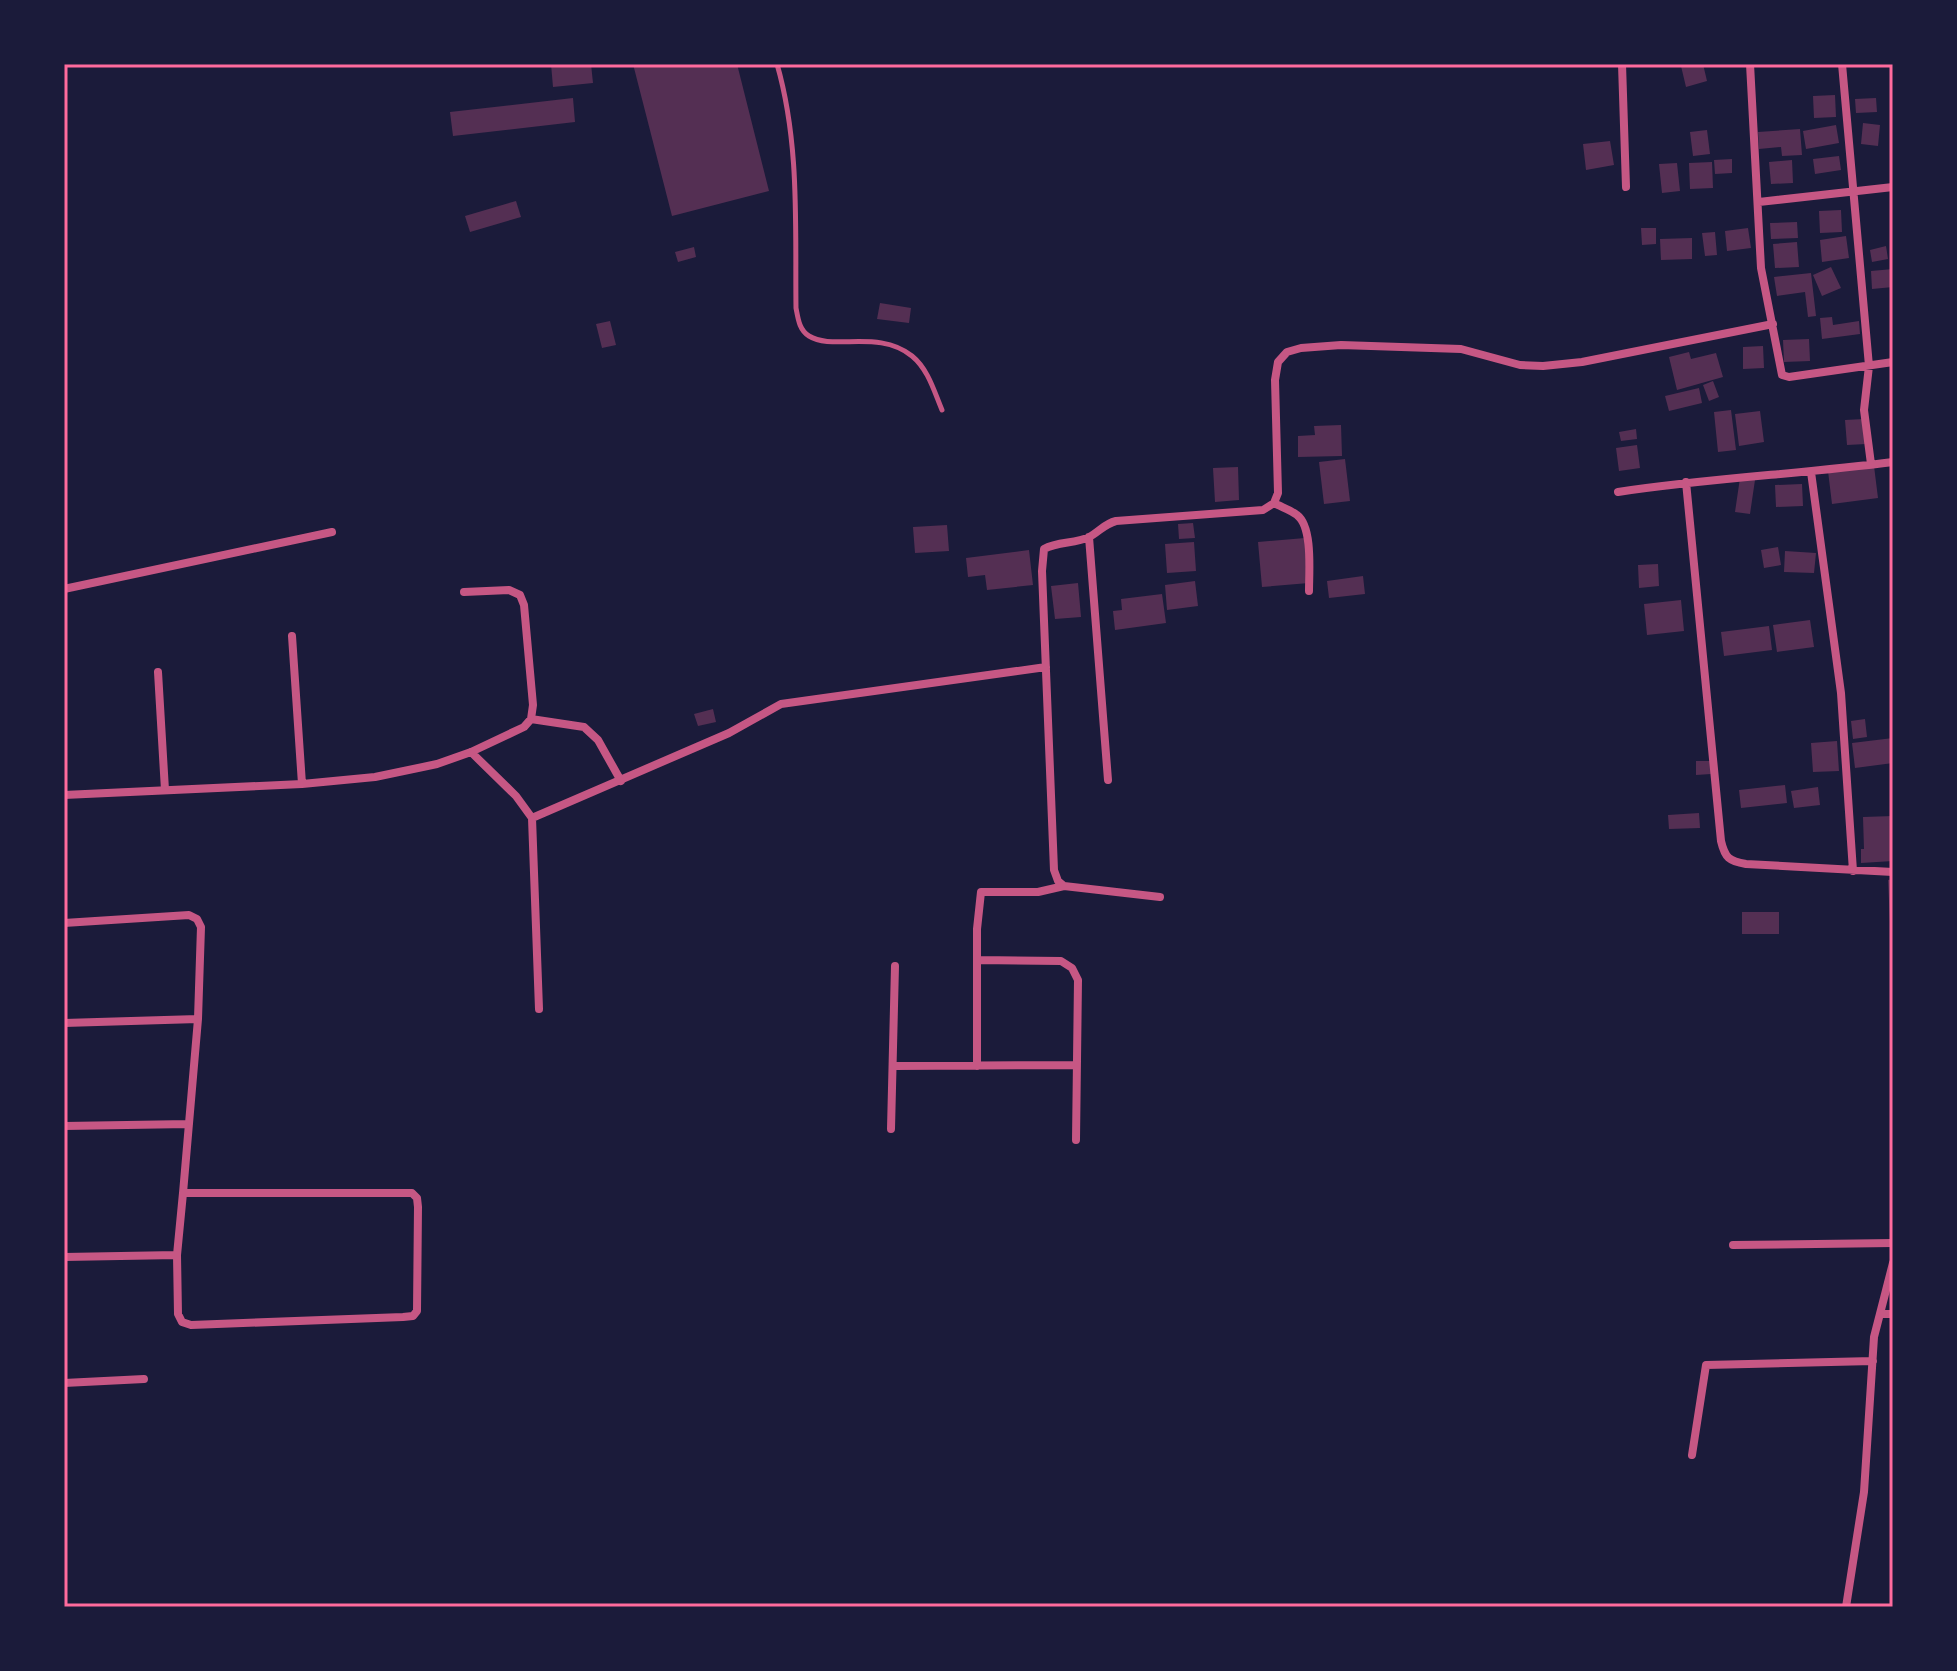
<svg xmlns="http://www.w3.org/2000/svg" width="1957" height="1671" font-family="'Archivo Narrow',sans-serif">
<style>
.building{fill:#542f53}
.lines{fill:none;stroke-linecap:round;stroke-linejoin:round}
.service{stroke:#c65784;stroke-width:5}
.minor{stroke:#c65784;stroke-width:8}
.neatline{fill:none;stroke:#ff6b9d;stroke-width:3}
</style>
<rect width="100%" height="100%" fill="#1b1b3a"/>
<path class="building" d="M 551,64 L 591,64 L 593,83 L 553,87 Z
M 633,64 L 737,64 L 769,191 L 672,216 Z
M 1691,64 L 1703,64 L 1707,81 L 1686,87 L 1681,66 Z
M 1835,95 L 1836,117 L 1814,118 L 1813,96 Z
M 573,98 L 575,122 L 453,136 L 450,112 Z
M 1876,98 L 1877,112 L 1856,113 L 1855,99 Z
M 1863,123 L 1880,125 L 1878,146 L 1861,144 Z
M 1836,125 L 1839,143 L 1806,149 L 1803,131 Z
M 1800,129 L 1802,155 L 1782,156 L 1781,147 L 1759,149 L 1758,132 Z
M 1707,130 L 1710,154 L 1693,156 L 1690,132 Z
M 1610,141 L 1614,165 L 1586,170 L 1583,144 Z
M 1839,156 L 1841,170 L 1815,174 L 1813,159 Z
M 1732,159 L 1732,173 L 1715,174 L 1714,160 Z
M 1792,160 L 1793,183 L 1771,184 L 1769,162 Z
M 1712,162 L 1713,188 L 1690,189 L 1689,163 Z
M 1677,163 L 1680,191 L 1662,193 L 1659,164 Z
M 516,201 L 521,217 L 470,232 L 465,216 Z
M 1841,210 L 1842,232 L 1820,233 L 1819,211 Z
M 1797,222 L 1798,238 L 1771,239 L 1770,223 Z
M 1641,228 L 1656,228 L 1656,244 L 1642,245 Z
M 1748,228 L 1751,248 L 1727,251 L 1725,231 Z
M 1715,232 L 1717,255 L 1705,256 L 1702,233 Z
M 1846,236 L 1849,258 L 1822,262 L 1820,240 Z
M 1692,238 L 1692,259 L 1661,260 L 1660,239 Z
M 1797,242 L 1799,267 L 1775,268 L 1773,244 Z
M 1886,246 L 1888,259 L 1872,262 L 1870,250 Z
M 694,247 L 696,257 L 678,262 L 675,252 Z
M 1831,267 L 1841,288 L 1822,296 L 1813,275 Z
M 1893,269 L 1893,287 L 1872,289 L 1871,271 Z
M 1811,273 L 1816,316 L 1808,317 L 1805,292 L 1777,296 L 1774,277 Z
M 880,303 L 911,308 L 909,323 L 877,319 Z
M 1832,317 L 1833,325 L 1859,321 L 1860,334 L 1822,339 L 1820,318 Z
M 610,321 L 616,345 L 602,348 L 596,324 Z
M 1809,339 L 1810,361 L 1784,362 L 1783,340 Z
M 1763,346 L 1764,368 L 1743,369 L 1743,347 Z
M 1689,352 L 1691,359 L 1716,353 L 1723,377 L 1677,390 L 1669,357 Z
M 1713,381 L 1719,397 L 1709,401 L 1703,385 Z
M 1699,388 L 1702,403 L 1669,411 L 1665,396 Z
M 1731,410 L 1736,450 L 1718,452 L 1714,412 Z
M 1760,411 L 1764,442 L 1739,446 L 1735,414 Z
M 1864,419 L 1866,444 L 1847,445 L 1845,420 Z
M 1341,425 L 1342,456 L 1298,457 L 1298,436 L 1315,435 L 1314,426 Z
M 1636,429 L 1637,439 L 1621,441 L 1619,432 Z
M 1637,445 L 1640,468 L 1619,471 L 1616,448 Z
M 1345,459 L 1350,501 L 1324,504 L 1319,462 Z
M 1874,466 L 1878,498 L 1832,504 L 1828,471 Z
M 1238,467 L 1239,500 L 1215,502 L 1213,468 Z
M 1740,478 L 1755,480 L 1750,514 L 1735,512 Z
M 1802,484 L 1803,506 L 1776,507 L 1775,485 Z
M 1193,523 L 1195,538 L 1179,539 L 1178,524 Z
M 947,525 L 949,551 L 915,553 L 913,527 Z
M 1305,538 L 1309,583 L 1262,587 L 1258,542 Z
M 1194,542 L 1196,571 L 1167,573 L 1165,544 Z
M 1778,547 L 1781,565 L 1764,568 L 1761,550 Z
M 1029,550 L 1033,585 L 987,590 L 985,575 L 968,577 L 966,558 Z
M 1785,551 L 1816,553 L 1814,573 L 1784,572 Z
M 1658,564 L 1659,586 L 1639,588 L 1638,565 Z
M 1363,576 L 1365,594 L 1329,598 L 1327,581 Z
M 1195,581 L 1198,606 L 1167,610 L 1165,585 Z
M 1078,583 L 1081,617 L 1055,619 L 1051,586 Z
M 1162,594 L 1166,623 L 1115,630 L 1113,611 L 1122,610 L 1121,599 Z
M 1681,600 L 1684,631 L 1647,635 L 1644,604 Z
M 1810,620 L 1814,647 L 1777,652 L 1773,625 Z
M 1769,626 L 1772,650 L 1724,656 L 1721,632 Z
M 713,709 L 716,722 L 698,726 L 694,714 Z
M 1865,719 L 1867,737 L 1853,739 L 1851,721 Z
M 1893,738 L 1893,763 L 1855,768 L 1852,743 Z
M 1837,741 L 1839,771 L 1813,772 L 1811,743 Z
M 1696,761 L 1711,761 L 1711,774 L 1696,775 Z
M 1785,785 L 1787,803 L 1741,808 L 1739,790 Z
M 1818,787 L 1820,805 L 1794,808 L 1791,791 Z
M 1699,813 L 1700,828 L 1669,829 L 1668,815 Z
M 1893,816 L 1893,861 L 1861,863 L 1861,849 L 1864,849 L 1863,817 Z
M 1893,879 L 1893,922 L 1890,922 L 1888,880 Z
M 1742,912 L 1779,912 L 1779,934 L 1742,934 Z"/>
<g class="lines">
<path class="service" d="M 777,64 C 800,144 795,226 796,308 C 798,318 799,330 809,336 C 833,351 879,329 912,356 C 928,369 934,391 942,410"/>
<path class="minor" d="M 1622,64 L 1626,187
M 1750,64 L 1761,268 L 1782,375 L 1789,377 L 1893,362
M 1842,64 L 1869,366 L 1864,410 L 1871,464
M 1759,202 L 1893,187
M 1811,472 L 1841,693 L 1853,871
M 1686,482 L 1721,841 C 1725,858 1729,861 1746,864 L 1893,872
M 1618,492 C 1710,478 1801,474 1893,462
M 1274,503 C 1281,507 1291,510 1297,515 C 1313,527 1309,572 1309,591
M 1089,537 L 1108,780
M 64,589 L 332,532
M 292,636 L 302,784
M 158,672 L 165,790
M 531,719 L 584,727 L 598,740 L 621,781
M 471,752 L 516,796 L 532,818 L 539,1009
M 64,795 L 302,784 L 375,777 L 437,764 L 471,752 L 524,727 L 531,719 L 533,705 L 524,605 L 520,595 L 509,590 L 464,592
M 532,818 L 729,733 L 781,704 L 1046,667
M 1160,897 L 1064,886 L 1058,881 L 1054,870 L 1042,571 L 1044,549 C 1058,541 1075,544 1089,537 C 1099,532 1104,524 1116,521 L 1263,510 L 1274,503 L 1278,493 L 1275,380 L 1278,362 L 1287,352 L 1301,348 L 1341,345 L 1461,349 L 1520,365 L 1543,366 L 1582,362 L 1773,324
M 64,923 L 189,915 L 197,919 L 201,927 L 198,1019 L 183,1193
M 978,960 L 1061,961 L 1072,968 L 1078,980 L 1076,1140
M 64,1023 L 198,1019
M 894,1066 L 1076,1065
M 977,1066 L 977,929 L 981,892 L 1038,892 L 1064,886
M 64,1126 L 189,1124
M 891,1129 L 895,966
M 1733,1245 L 1893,1243
M 64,1257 L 177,1255 L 183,1193 L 412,1193 L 417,1198 L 418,1207 L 417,1311 L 413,1316 L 403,1317 L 191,1325 L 182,1322 L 178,1314 L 177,1255
M 1880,1314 L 1893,1314
M 64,1383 L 144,1379
M 1692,1455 L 1706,1365 L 1873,1361
M 1846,1607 L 1864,1492 L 1874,1337 L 1893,1263"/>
</g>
<rect width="1957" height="1671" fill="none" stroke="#1b1b3a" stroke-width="132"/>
<rect x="66" y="66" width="1825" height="1539" class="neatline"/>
</svg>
